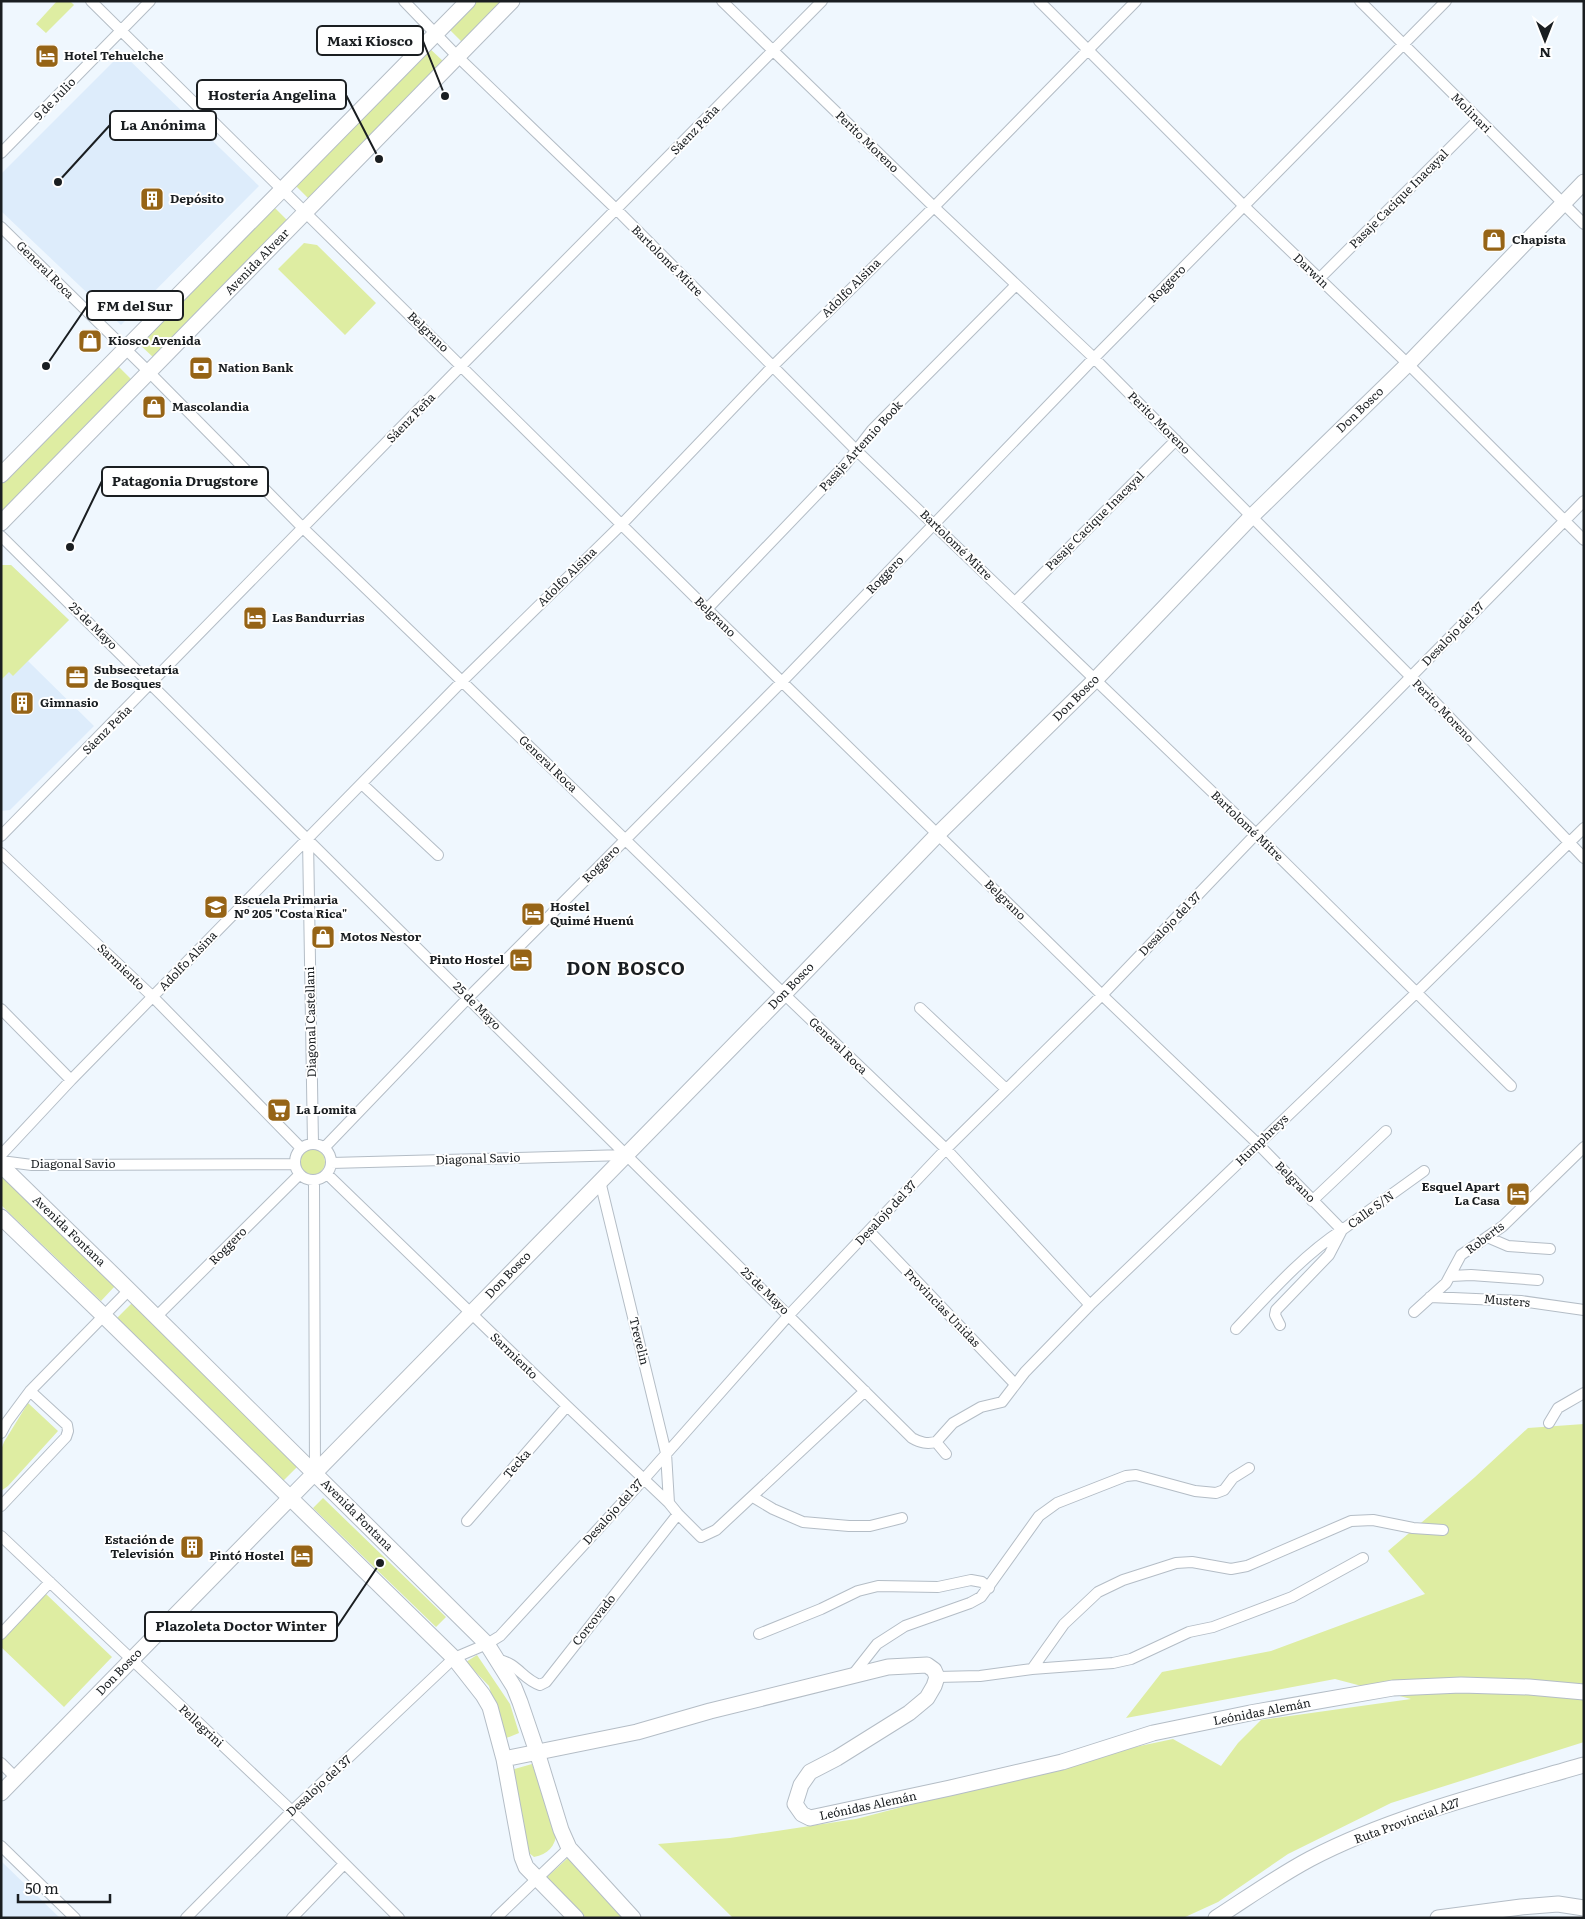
<svg xmlns="http://www.w3.org/2000/svg" width="1585" height="1919" font-family="Literata,serif">
<style>
.built{fill:#ddecfb}
.green{fill:#deeda2}
.lines{fill:none;stroke-linecap:round;stroke-linejoin:round}
.street-casing{stroke:#b4bdc6;stroke-width:12}
.secondary-casing{stroke:#b4bdc6;stroke-width:17}
.street{stroke:#fff;stroke-width:10}
.secondary{stroke:#fff;stroke-width:15}
.labels{text-anchor:middle;stroke-width:4;stroke-linejoin:round;paint-order:stroke}
.poi-label{font-size:12px;font-weight:bold;fill:#1a1e21;stroke:#fff;text-anchor:start}
.street-label{font-size:12px;fill:#1a1e21;stroke:#fff}
.district-label{font-size:18px;font-weight:bold;letter-spacing:1px;fill:#1a1e21;stroke:#fff}
.leader{fill:none;stroke:#1a1e21;stroke-width:2}
.callout-dot{fill:#1a1e21;stroke:#fff;stroke-width:2}
.callout{fill:#fff;stroke:#1a1e21;stroke-width:2}
.callout-label{font-size:14px;text-anchor:middle;font-weight:bold;fill:#1a1e21}
</style>
<rect width="100%" height="100%" fill="#eff7fe"/>
<path class="built" d="M 122,53 L 259,186 L 121,325 L 1,211 L 1,174 Z
M 1,565 L 11,565 L 69,620 L 28,661 L 94,726 L 10,810 L 1,811 Z
M 1,1861 L 60,1918 L 1,1918 Z"/>
<path class="green" d="M 57,1 L 70,1 L 74,5 L 46,33 L 36,24 Z
M 474,1 L 504,1 L 463,43 L 448,28 Z
M 428,47 L 444,62 L 309,199 L 294,184 Z
M 273,206 L 288,221 L 154,358 L 138,343 Z
M 304,243 L 317,245 L 376,303 L 345,335 L 278,269 Z
M 117,365 L 132,380 L 1,514 L 1,483 Z
M 1,565 L 11,565 L 69,620 L 13,676 L 9,672 L 1,680 Z
M299 1162a13 13 0 1 1 26 0a13 13 0 1 1-26 0Z
M 3,1177 L 115,1286 L 101,1301 L 1,1205 L 1,1179 Z
M 132,1303 L 298,1466 L 283,1481 L 117,1318 Z
M 28,1403 L 58,1431 L 8,1486 L 1,1491 L 1,1450 L 4,1442 Z
M 1584,1424 L 1584,1742 L 1391,1803 L 1288,1854 L 1218,1902 L 1183,1918 L 733,1918 L 658,1844 L 730,1838 L 856,1819 L 910,1805 L 1026,1770 L 1173,1739 L 1221,1766 L 1238,1743 L 1261,1720 L 1411,1699 L 1335,1679 L 1126,1718 L 1162,1672 L 1271,1651 L 1425,1594 L 1388,1551 L 1475,1477 L 1528,1428 Z
M 323,1498 L 446,1617 L 436,1627 L 313,1508 Z
M 46,1594 L 112,1657 L 64,1707 L 1,1647 L 1,1641 Z
M 477,1655 L 510,1704 L 519,1733 L 504,1739 L 489,1686 L 466,1662 Z
M 532,1764 L 557,1832 C 555,1847 548,1854 534,1857 L 524,1849 L 511,1770 Z
M 569,1857 L 626,1918 L 586,1918 L 546,1878 Z"/>
<g class="lines">
<g class="street-casing">
<path id="street" d="M 91,1 L 707,609 L 1102,995 L 1258,1144 L 1342,1230 C 1302,1256 1269,1294 1236,1329
M 404,1 L 458,57 L 617,210 L 856,450 L 1256,834 L 1511,1086
M 722,1 L 934,207 L 1094,358 L 1411,677 L 1584,858
M 1039,1 L 1245,207 L 1408,364 L 1584,540
M 1360,1 L 1584,224
M 1,153 L 150,1
M 1,227 L 149,372 L 303,528 L 462,681 L 784,994 L 946,1149 L 1090,1305
M 1319,279 L 1478,120
M 1,536 L 912,1438 C 921,1443 927,1444 936,1442
M 1015,602 L 1176,440
M 707,609 L 845,465 L 872,430 L 1016,285
M 362,784 L 438,855
M 1,836 L 462,365 L 822,1
M 308,839 L 313,1144
M 1,853 L 153,997 L 301,1148
M 920,1008 L 1006,1089
M 1,1009 L 71,1080
M295 1162a18 18 0 1 1 36 0a18 18 0 1 1-36 0Z
M 324,1148 L 468,998 L 782,682 L 1094,358 L 1446,1
M 1,1155 L 71,1080 L 462,681 L 622,524 L 772,367 L 934,207 L 1136,1
M 1,1161 L 32,1165 L 294,1164
M 331,1163 L 626,1155
M 327,1174 L 567,1406 L 669,1503 L 678,1514 L 701,1537 L 716,1530 L 865,1391
M 314,1181 L 315,1474
M 600,1181 L 666,1453 L 669,1503
M 1312,1201 L 1386,1131
M 869,1231 L 1015,1384
M 1487,1237 L 1508,1246 L 1550,1249
M 1451,1276 L 1471,1275 L 1538,1280
M 1430,1297 L 1521,1301 L 1584,1310
M 1414,1312 L 1446,1283 L 1461,1255 L 1503,1226 L 1584,1147
M 156,1317 L 299,1175
M 1280,1325 L 1275,1315 L 1276,1310 L 1329,1255 L 1342,1230 L 1424,1171
M 1549,1423 L 1558,1408 L 1584,1393
M 1,1433 L 7,1422 L 30,1391 L 129,1290
M 936,1442 L 953,1423 L 981,1407 L 1002,1402 L 1025,1372 L 1090,1305 L 1416,993 L 1584,828
M 936,1442 L 946,1454
M 753,1497 L 773,1509 L 803,1522 L 849,1526 L 870,1526 L 902,1518
M 1,1506 L 66,1437 L 68,1431 L 67,1425 L 30,1391
M 467,1521 L 567,1406
M 1,1536 L 292,1811 L 399,1918
M 1,1634 L 50,1582
M 759,1634 L 821,1609 L 858,1591 L 878,1586 L 938,1587 L 971,1580 L 982,1582 L 989,1588
M 498,1660 C 518,1663 522,1679 540,1685 L 546,1682 L 678,1514
M 1032,1669 L 1064,1624 L 1098,1592 L 1123,1580 L 1176,1563 L 1192,1562 L 1231,1569 L 1247,1566 L 1351,1521 L 1373,1520 L 1413,1528 L 1443,1530
M 851,1677 L 877,1644 L 905,1626 L 970,1603 L 981,1597 L 1039,1516 L 1057,1503 L 1126,1476 L 1136,1475 L 1195,1491 L 1216,1493 L 1224,1490 L 1233,1478 L 1249,1468
M 937,1677 L 980,1676 L 1032,1669 L 1113,1663 L 1131,1659 L 1189,1632 L 1213,1627 L 1292,1597 L 1363,1558
M 1,1763 L 16,1778
M 1,1846 L 75,1918
M 186,1918 L 292,1811 L 454,1658 L 487,1644 L 500,1636 L 644,1479 L 789,1315 L 946,1149 L 1102,995 L 1256,834 L 1584,501
M 292,1918 L 344,1864
M 496,1918 L 569,1848"/>
</g>
<g class="secondary-casing">
<path id="secondary" d="M 1,475 L 468,1
M 1,523 L 512,1
M 1,1165 L 129,1290 L 487,1644 L 514,1687 L 520,1702 L 537,1752 L 561,1830 L 569,1848 L 633,1918
M 1,1217 L 104,1316 L 454,1658 L 483,1695 L 490,1707 L 504,1759 L 522,1857 L 526,1867 L 576,1918
M 504,1759 L 637,1732 L 710,1711 L 888,1667 L 927,1665 L 934,1670 L 937,1677 L 934,1686 L 927,1698 L 909,1713 L 837,1758 L 810,1772 L 801,1785 L 795,1804 L 802,1814 L 810,1818 L 950,1788 L 1062,1762 L 1153,1733 L 1250,1713 L 1393,1688 L 1461,1685 L 1529,1687 L 1584,1692
M 1,1793 L 784,994 L 938,834 L 1096,679 L 1251,517 L 1408,364 L 1584,182
M 1216,1918 C 1247,1898 1278,1876 1310,1859 C 1392,1816 1494,1791 1584,1765
M 1438,1918 L 1521,1907 L 1558,1904 L 1584,1908"/>
</g>
<use href="#street" class="street"/>
<use href="#secondary" class="secondary"/>
</g>
<defs>
<g id="hotel-square" transform="scale(1.25)"><rect x="-9" y="-9" width="18" height="18" rx="4" fill="#966416" stroke="#fff"/><path d="M-6-4.5h1.5V1H6V5H4.5V3h-9V5H-6ZM-4 0a1.8 1.8 0 1 1 3.6 0ZM.5 0V-2.5h3Q6-2.5 6 0Z" fill="#fff"/></g>
<g id="building-square" transform="scale(1.25)"><rect x="-9" y="-9" width="18" height="18" rx="4" fill="#966416" stroke="#fff"/><path d="M-4-6H4V6H1V3H-1V6H-4ZM-2.5-4.3h1.7v1.8h-1.7ZM.8-4.3h1.7v1.8H.8ZM-2.5-1h1.7V.8h-1.7ZM.8-1h1.7V.8H.8Z" fill="#fff"/></g>
<g id="shop-square" transform="scale(1.25)"><rect x="-9" y="-9" width="18" height="18" rx="4" fill="#966416" stroke="#fff"/><path d="M-5-2.5h2.3a2.7 3.5 0 0 1 5.4 0H5L5.5 6h-11ZM-1.5-2.5h3a1.5 2.3 0 0 0-3 0Z" fill="#fff"/></g>
<g id="bank-square" transform="scale(1.25)"><rect x="-9" y="-9" width="18" height="18" rx="4" fill="#966416" stroke="#fff"/><path d="M-6-4H6V4H-6ZM0-2.3a2.3 2.3 0 1 0 0 4.6a2.3 2.3 0 1 0 0-4.6Z" fill="#fff"/></g>
<g id="office-square" transform="scale(1.25)"><rect x="-9" y="-9" width="18" height="18" rx="4" fill="#966416" stroke="#fff"/><path d="M-6-3h4V-5.5h4V-3h4V5H-6ZM-1-4.5V-3h2v-1.5ZM-6 0V1H6V0Z" fill="#fff"/></g>
<g id="school-square" transform="scale(1.25)"><rect x="-9" y="-9" width="18" height="18" rx="4" fill="#966416" stroke="#fff"/><path d="M0-5L7-2L0 1L-7-2ZM-4 1L0 2.5L4 1V4Q0 6-4 4Z" fill="#fff"/></g>
<g id="supermarket-square" transform="scale(1.25)"><rect x="-9" y="-9" width="18" height="18" rx="4" fill="#966416" stroke="#fff"/><path d="M-6-5.5h2.5l.6 2H6L4.5 2H-2.5L-4.4-4H-6ZM-1.5 3.2a1.3 1.3 0 1 0 .1 0ZM3 3.2a1.3 1.3 0 1 0 .1 0Z" fill="#fff"/></g>
</defs>
<g fill-rule="evenodd">
<use href="#hotel-square" x="47" y="56"/>
<use href="#building-square" x="152" y="199"/>
<use href="#shop-square" x="1494" y="240"/>
<use href="#shop-square" x="90" y="341"/>
<use href="#bank-square" x="201" y="368"/>
<use href="#shop-square" x="154" y="407"/>
<use href="#hotel-square" x="255" y="618"/>
<use href="#office-square" x="77" y="677"/>
<use href="#building-square" x="22" y="703"/>
<use href="#school-square" x="216" y="907"/>
<use href="#hotel-square" x="533" y="914"/>
<use href="#shop-square" x="323" y="937"/>
<use href="#hotel-square" x="521" y="960"/>
<use href="#supermarket-square" x="279" y="1110"/>
<use href="#hotel-square" x="1518" y="1194"/>
<use href="#building-square" x="192" y="1547"/>
<use href="#hotel-square" x="302" y="1556"/>
</g>
<g class="labels">
<g class="poi-label">
<text x="64" y="60">Hotel Tehuelche</text>
<text x="170" y="203">Depósito</text>
<text x="1512" y="244">Chapista</text>
<text x="108" y="345">Kiosco Avenida</text>
<text x="218" y="372">Nation Bank</text>
<text x="172" y="411">Mascolandia</text>
<text x="272" y="622">Las Bandurrias</text>
<text x="94" y="674">Subsecretaría<tspan x="94" dy="14">de Bosques</tspan></text>
<text x="40" y="707">Gimnasio</text>
<text x="234" y="904">Escuela Primaria<tspan x="234" dy="14">Nº 205 "Costa Rica"</tspan></text>
<text x="550" y="911">Hostel<tspan x="550" dy="14">Quimé Huenú</tspan></text>
<text x="340" y="941">Motos Nestor</text>
<text x="504" y="964" text-anchor="end">Pinto Hostel</text>
<text x="296" y="1114">La Lomita</text>
<text x="1500" y="1191" text-anchor="end">Esquel Apart<tspan x="1500" dy="14">La Casa</tspan></text>
<text x="174" y="1544" text-anchor="end">Estación de<tspan x="174" dy="14">Televisión</tspan></text>
<text x="284" y="1560" text-anchor="end">Pintó Hostel</text>
</g>
<g class="street-label">
<text transform="translate(55 99) rotate(-46)" y="4">9 de Julio</text>
<text transform="translate(1471 113) rotate(45)" y="4">Molinari</text>
<text transform="translate(695 130) rotate(-46)" y="4">Sáenz Peña</text>
<text transform="translate(867 142) rotate(44)" y="4">Perito Moreno</text>
<text transform="translate(1399 199) rotate(-45)" y="4">Pasaje Cacique Inacayal</text>
<text transform="translate(667 261) rotate(45)" y="4">Bartolomé Mitre</text>
<text transform="translate(257 262) rotate(-46)" y="4">Avenida Alvear</text>
<text transform="translate(45 270) rotate(45)" y="4">General Roca</text>
<text transform="translate(1311 271) rotate(44)" y="4">Darwin</text>
<text transform="translate(1167 284) rotate(-45)" y="4">Roggero</text>
<text transform="translate(851 288) rotate(-45)" y="4">Adolfo Alsina</text>
<text transform="translate(428 332) rotate(44)" y="4">Belgrano</text>
<text transform="translate(1360 410) rotate(-44)" y="4">Don Bosco</text>
<text transform="translate(411 418) rotate(-46)" y="4">Sáenz Peña</text>
<text transform="translate(1159 423) rotate(45)" y="4">Perito Moreno</text>
<text transform="translate(861 446) rotate(-48)" y="4">Pasaje Artemio Book</text>
<text transform="translate(1095 521) rotate(-45)" y="4">Pasaje Cacique Inacayal</text>
<text transform="translate(956 545) rotate(44)" y="4">Bartolomé Mitre</text>
<text transform="translate(885 575) rotate(-46)" y="4">Roggero</text>
<text transform="translate(567 577) rotate(-45)" y="4">Adolfo Alsina</text>
<text transform="translate(715 617) rotate(44)" y="4">Belgrano</text>
<text transform="translate(93 626) rotate(44)" y="4">25 de Mayo</text>
<text transform="translate(1453 634) rotate(-46)" y="4">Desalojo del 37</text>
<text transform="translate(1076 698) rotate(-45)" y="4">Don Bosco</text>
<text transform="translate(1443 711) rotate(46)" y="4">Perito Moreno</text>
<text transform="translate(107 730) rotate(-45)" y="4">Sáenz Peña</text>
<text transform="translate(548 764) rotate(44)" y="4">General Roca</text>
<text transform="translate(1247 826) rotate(44)" y="4">Bartolomé Mitre</text>
<text transform="translate(601 864) rotate(-45)" y="4">Roggero</text>
<text transform="translate(1005 900) rotate(44)" y="4">Belgrano</text>
<text transform="translate(1170 924) rotate(-46)" y="4">Desalojo del 37</text>
<text transform="translate(188 961) rotate(-46)" y="4">Adolfo Alsina</text>
<text transform="translate(121 967) rotate(44)" y="4">Sarmiento</text>
<text transform="translate(791 986) rotate(-46)" y="4">Don Bosco</text>
<text transform="translate(477 1006) rotate(45)" y="4">25 de Mayo</text>
<text transform="translate(311 1022) rotate(-91)" y="4">Diagonal Castellani</text>
<text transform="translate(838 1046) rotate(44)" y="4">General Roca</text>
<text transform="translate(1262 1140) rotate(-44)" y="4">Humphreys</text>
<text transform="translate(478 1159) rotate(-2)" y="4">Diagonal Savio</text>
<text x="73" y="1168">Diagonal Savio</text>
<text transform="translate(1295 1182) rotate(46)" y="4">Belgrano</text>
<text transform="translate(1371 1210) rotate(-36)" y="4">Calle S/N</text>
<text transform="translate(886 1213) rotate(-47)" y="4">Desalojo del 37</text>
<text transform="translate(69 1231) rotate(44)" y="4">Avenida Fontana</text>
<text transform="translate(1485 1238) rotate(-37)" y="4">Roberts</text>
<text transform="translate(228 1246) rotate(-45)" y="4">Roggero</text>
<text transform="translate(508 1275) rotate(-46)" y="4">Don Bosco</text>
<text transform="translate(765 1291) rotate(44)" y="4">25 de Mayo</text>
<text transform="translate(1507 1301) rotate(5)" y="4">Musters</text>
<text transform="translate(942 1308) rotate(46)" y="4">Provincias Unidas</text>
<text transform="translate(639 1341) rotate(76)" y="4">Trevelin</text>
<text transform="translate(514 1356) rotate(44)" y="4">Sarmiento</text>
<text transform="translate(517 1464) rotate(-49)" y="4">Tecka</text>
<text transform="translate(613 1512) rotate(-48)" y="4">Desalojo del 37</text>
<text transform="translate(357 1515) rotate(45)" y="4">Avenida Fontana</text>
<text transform="translate(594 1620) rotate(-52)" y="4">Corcovado</text>
<text transform="translate(119 1672) rotate(-46)" y="4">Don Bosco</text>
<text transform="translate(1262 1712) rotate(-11)" y="4">Leónidas Alemán</text>
<text transform="translate(201 1726) rotate(43)" y="4">Pellegrini</text>
<text transform="translate(319 1786) rotate(-43)" y="4">Desalojo del 37</text>
<text transform="translate(868 1806) rotate(-12)" y="4">Leónidas Alemán</text>
<text transform="translate(1407 1821) rotate(-20)" y="4">Ruta Provincial A27</text>
</g>
<g class="district-label">
<text x="626" y="975">DON BOSCO</text>
</g>
</g>
<path class="leader" d="M445 96L423 41M379 159L346 95M58 182L110 125M46 366L87 306M70 547L102 481M380 1563L337 1627"/>
<g class="callout-dot">
<circle cx="445" cy="96" r="5"/>
<circle cx="379" cy="159" r="5"/>
<circle cx="58" cy="182" r="5"/>
<circle cx="46" cy="366" r="5"/>
<circle cx="70" cy="547" r="5"/>
<circle cx="380" cy="1563" r="5"/>
</g>
<g class="callout">
<rect x="317" y="26" width="106" height="29" rx="5"/>
<rect x="197" y="80" width="149" height="29" rx="5"/>
<rect x="110" y="111" width="106" height="29" rx="5"/>
<rect x="87" y="291" width="96" height="29" rx="5"/>
<rect x="102" y="467" width="166" height="29" rx="5"/>
<rect x="145" y="1612" width="192" height="29" rx="5"/>
</g>
<g class="callout-label">
<text x="370" y="46">Maxi Kiosco</text>
<text x="272" y="100">Hostería Angelina</text>
<text x="163" y="130">La Anónima</text>
<text x="135" y="311">FM del Sur</text>
<text x="185" y="486">Patagonia Drugstore</text>
<text x="241" y="1631">Plazoleta Doctor Winter</text>
</g>
<rect width="1585" height="1919" fill="none" stroke="#1a1e21" stroke-width="5"/>
<g transform="translate(1545 40) rotate(180)" stroke="#ffffff" stroke-width="4" paint-order="stroke">
<path d="M0-4L9 19L0 12L-9 19Z" fill="#1a1e21"/>
<text y="-8" font-size="14" font-weight="bold" text-anchor="middle" fill="#1a1e21">N</text>
</g>
<path d="M18 1894v8h92v-8" fill="none" stroke="#1a1e21" stroke-width="2.5"/>
<text x="25" y="1894" font-size="15" fill="#1a1e21" stroke="#ffffff" stroke-width="4" paint-order="stroke">50 m</text>
</svg>
